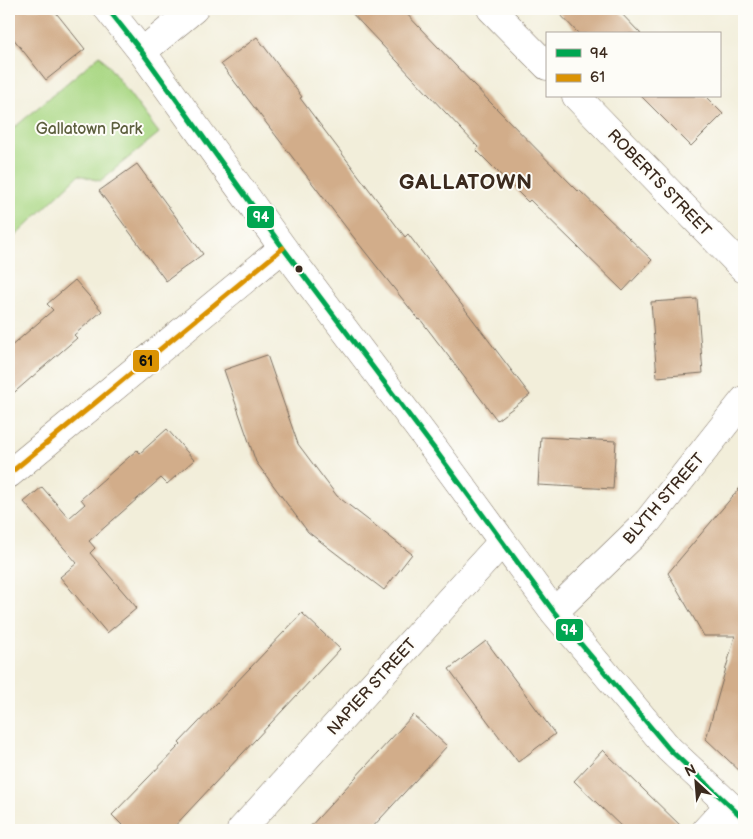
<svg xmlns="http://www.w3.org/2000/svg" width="753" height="839" font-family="'Balsamiq Sans',sans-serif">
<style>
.green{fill:#aad885;stroke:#728152}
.building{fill:#d2ad8a}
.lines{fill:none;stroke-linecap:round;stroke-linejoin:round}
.minor-casing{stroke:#7b6f60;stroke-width:29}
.minor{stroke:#fff;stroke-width:28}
.bus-1-casing{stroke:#fdfcf7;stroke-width:9}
.bus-2-casing{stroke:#fdfcf7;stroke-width:9}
.bus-1{stroke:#00a651;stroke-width:5}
.bus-2{stroke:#db9304;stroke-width:5}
.bus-dot{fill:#3b2a1e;stroke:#fdfcf7;stroke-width:2}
.labels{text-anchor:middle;stroke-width:4;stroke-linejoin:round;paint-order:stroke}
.park-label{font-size:16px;fill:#5c5e3d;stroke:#fdfcf7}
.street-label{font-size:16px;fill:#3b2a1e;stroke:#fdfcf7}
.district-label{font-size:21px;font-weight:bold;letter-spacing:1px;fill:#3b2a1e;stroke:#fdfcf7}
.line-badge{stroke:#fdfcf7;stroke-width:2}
.badge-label{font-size:14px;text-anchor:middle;font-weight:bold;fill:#fff}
.pale-badge-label{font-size:14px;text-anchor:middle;font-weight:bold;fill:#111}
</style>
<rect width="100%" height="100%" fill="#fdfcf7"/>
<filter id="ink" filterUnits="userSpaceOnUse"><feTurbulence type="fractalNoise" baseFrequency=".02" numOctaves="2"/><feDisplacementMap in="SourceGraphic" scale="10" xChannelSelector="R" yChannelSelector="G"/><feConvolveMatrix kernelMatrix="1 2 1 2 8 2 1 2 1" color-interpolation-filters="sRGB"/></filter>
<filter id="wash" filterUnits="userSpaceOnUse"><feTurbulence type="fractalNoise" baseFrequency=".0096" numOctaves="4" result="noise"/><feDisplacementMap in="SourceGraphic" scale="20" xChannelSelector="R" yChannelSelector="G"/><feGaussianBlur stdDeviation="1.12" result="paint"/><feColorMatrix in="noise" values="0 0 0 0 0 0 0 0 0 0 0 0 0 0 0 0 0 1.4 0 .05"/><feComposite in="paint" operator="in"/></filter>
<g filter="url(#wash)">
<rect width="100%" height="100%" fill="#f2eeda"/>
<path class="green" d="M 100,55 L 159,133 L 100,181 L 79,175 L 9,242 L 9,119 L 15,127 Z"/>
<g id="blocks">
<path class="building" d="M 9,9 L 53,9 L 85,49 L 46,80 L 9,33 Z
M 348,9 L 402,9 L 491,103 L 578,191 L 579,190 L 652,260 L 623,291 L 530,200 L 528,202 L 476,150 L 478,147 Z
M 555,9 L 617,9 L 641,34 L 579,34 Z
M 257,37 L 302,97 L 300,98 L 405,237 L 408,234 L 530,395 L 497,420 L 420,319 L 419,320 L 355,239 L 221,64 Z
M 641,96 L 705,96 L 723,114 L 691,146 Z
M 137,164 L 203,254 L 166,281 L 99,191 Z
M 75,280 L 102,311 L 74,335 L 77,338 L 9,397 L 9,348 L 53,310 L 47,304 Z
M 697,299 L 703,373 L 657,377 L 651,302 Z
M 267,355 L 298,444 L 337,496 L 412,554 L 384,590 L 308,532 L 256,462 L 224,370 Z
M 167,429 L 194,460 L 167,484 L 161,478 L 89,541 L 95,548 L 90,553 L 137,608 L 107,633 L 60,577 L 77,563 L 24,502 L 42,487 L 69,518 L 85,504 L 81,499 L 137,450 L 140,453 Z
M 541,437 L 616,441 L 613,489 L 538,485 Z
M 744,483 L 744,775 L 706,739 L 735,636 L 704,636 L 668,573 Z
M 302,613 L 340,649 L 171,830 L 127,830 L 112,815 L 181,744 L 179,743 Z
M 486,641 L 555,734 L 518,762 L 449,669 Z
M 413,715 L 447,746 L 370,830 L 307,830 Z
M 603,750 L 685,830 L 625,830 L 574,781 Z"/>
</g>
</g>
<g filter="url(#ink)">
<use href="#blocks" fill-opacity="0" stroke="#7b6f60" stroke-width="1"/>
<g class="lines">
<g class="minor-casing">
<path id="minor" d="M 108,9 L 142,52 L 283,248 L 436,451 L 554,612 L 669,749 L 744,819
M 491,9 L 547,66
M 142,52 L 194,9
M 576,96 L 744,269
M 9,474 L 283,248
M 554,612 L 648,521 L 744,400
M 241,830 L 502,542
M 706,830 L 729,805"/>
</g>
<use href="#minor" class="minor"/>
<g class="bus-1-casing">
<path id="bus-1" d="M 108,9 L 142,52 L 283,248 L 436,451 L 554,612 L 669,749 L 744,819"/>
</g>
<g class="bus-2-casing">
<path id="bus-2" d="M 9,474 L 283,248"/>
</g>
<use href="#bus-1" class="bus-1"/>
<use href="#bus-2" class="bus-2"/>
</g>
</g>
<circle class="bus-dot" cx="299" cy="269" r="4.5"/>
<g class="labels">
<g class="park-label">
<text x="89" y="134">Gallatown Park</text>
</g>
<g class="street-label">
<text transform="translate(660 182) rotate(46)" y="6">ROBERTS STREET</text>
<text transform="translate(663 498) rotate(-49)" y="6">BLYTH STREET</text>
<text transform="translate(371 686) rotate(-48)" y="6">NAPIER STREET</text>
</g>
<g class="district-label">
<text x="466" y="189">GALLATOWN</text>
</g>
</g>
<g class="line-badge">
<rect x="246" y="205" width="29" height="24" rx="5" fill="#00a651"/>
<rect x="132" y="349" width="28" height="24" rx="5" fill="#db9304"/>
<rect x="555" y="618" width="29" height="24" rx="5" fill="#00a651"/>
</g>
<g class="badge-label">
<text x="261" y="222">94</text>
<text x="569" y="635">94</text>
</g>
<g class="pale-badge-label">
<text x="146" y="366">61</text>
</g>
<rect width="753" height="839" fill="none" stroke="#fdfcf7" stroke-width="30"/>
<rect x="546" y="32" width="175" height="65" fill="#fdfcf7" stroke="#afa8a0"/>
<rect x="556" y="49" width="25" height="8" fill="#00a651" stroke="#afa8a0"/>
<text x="590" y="58" font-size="15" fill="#3b2a1e">94</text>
<rect x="556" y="74" width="25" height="8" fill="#db9304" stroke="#afa8a0"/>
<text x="590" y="82" font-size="15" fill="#3b2a1e">61</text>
<g transform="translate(696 782) rotate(334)" stroke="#fdfcf7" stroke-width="4" paint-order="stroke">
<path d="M0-4L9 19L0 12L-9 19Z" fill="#3b2a1e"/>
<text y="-8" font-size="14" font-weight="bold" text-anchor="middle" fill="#3b2a1e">N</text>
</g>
</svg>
